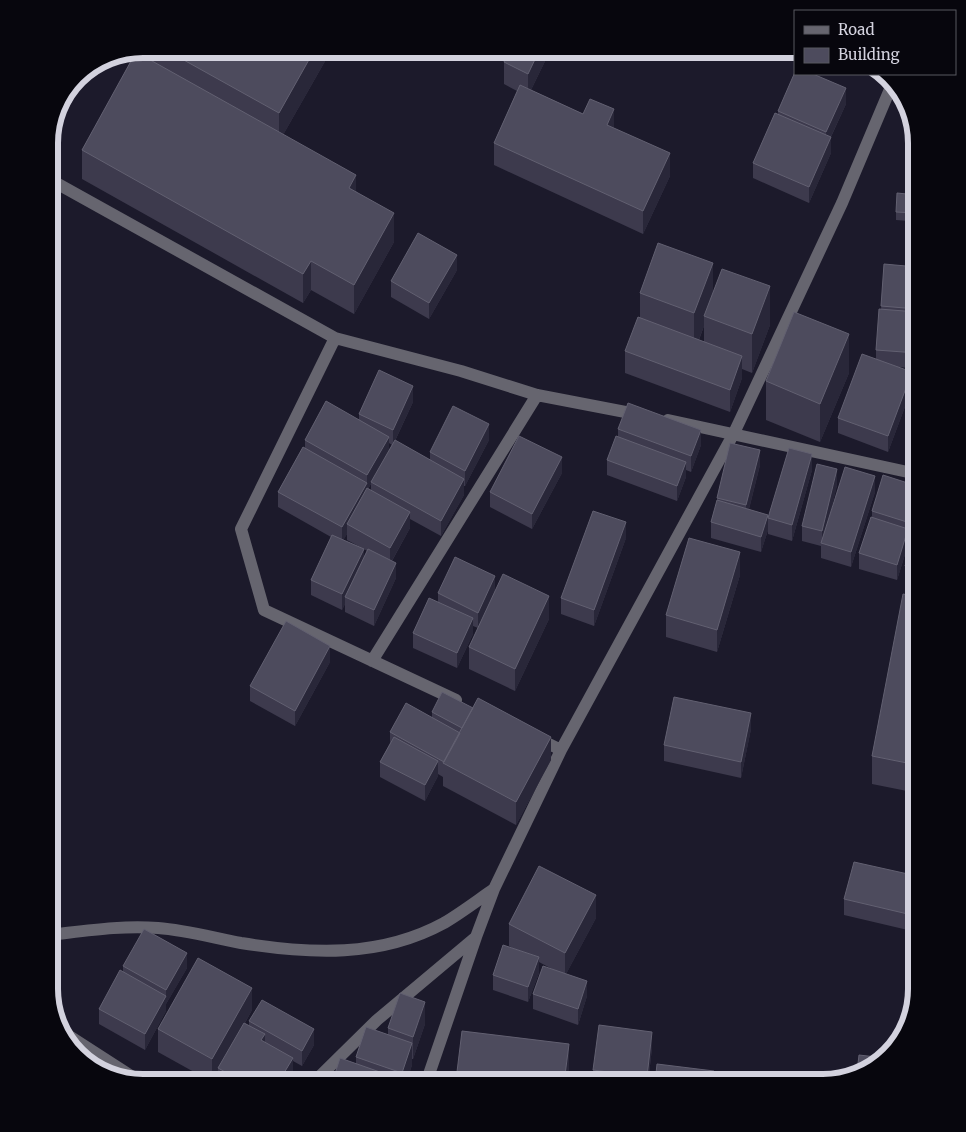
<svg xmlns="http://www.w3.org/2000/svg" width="966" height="1132" font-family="Merriweather,serif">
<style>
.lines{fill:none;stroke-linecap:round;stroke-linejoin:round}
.minor{stroke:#66656f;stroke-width:12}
.wall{fill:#3d3a4d;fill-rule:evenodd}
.shaded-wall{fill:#292739}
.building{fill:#4d4b5d;stroke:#626071}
.rim{fill:none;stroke:#d3d2de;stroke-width:6}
</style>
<rect width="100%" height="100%" fill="#1c1a2b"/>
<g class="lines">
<path class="minor" d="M 52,127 L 80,72
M 49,179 L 335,338
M 668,420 L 917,474
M 372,661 L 537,395
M 456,700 L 264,610 L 241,529 L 335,338 L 461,371 L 537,395 L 641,415
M 537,738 L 561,750 L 734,433 L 842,203 L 893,82
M 49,935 C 85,931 122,925 158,928 C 186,930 214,938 241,943 C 310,954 380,958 444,923 C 461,913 478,900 494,889
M 63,1032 L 142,1083
M 313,1083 L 377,1020 L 476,937 L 494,889 L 561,750
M 426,1083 L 476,937"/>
</g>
<path class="wall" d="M 143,49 L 332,49 L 283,135 L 356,191 L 394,242 L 354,314 L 311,290 L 303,303 L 82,179 L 82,150 L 132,60 L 126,56 L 126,55 Z
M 510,49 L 551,49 L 531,90 L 614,128 L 670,176 L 643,234 L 494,165 L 494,143 L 517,91 L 504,84 L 504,62 Z
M 902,96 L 909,117 L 901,116 Z
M 846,104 L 831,137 L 831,153 L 809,203 L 753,178 L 753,163 L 778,114 L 778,111 Z
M 917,142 L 917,190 L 907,190 L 909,150 Z
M 917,195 L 917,261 L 907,260 L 907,245 L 909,221 L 896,220 L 896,212 Z
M 884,264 L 917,267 L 917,369 L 899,367 L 912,388 L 888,452 L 838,433 L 838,418 L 876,359 L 876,350 L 881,310 Z
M 457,270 L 429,319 L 391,297 L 391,281 Z
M 713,291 L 770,325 L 752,373 L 742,369 L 742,378 L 730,412 L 625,373 L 625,351 L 640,318 L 640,293 ZM 704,326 L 704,342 L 699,340 Z
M 849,373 L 820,442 L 766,420 L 766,381 Z
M 413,402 L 395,441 L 430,460 L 430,452 L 489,440 L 465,486 L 464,486 L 464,495 L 441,536 L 410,519 L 410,528 L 392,561 L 396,578 L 374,626 L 345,612 L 345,604 L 342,610 L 311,595 L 311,580 L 331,537 L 278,507 L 278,492 L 305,448 L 305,440 L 359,420 L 359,414 ZM 389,443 L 392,445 L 389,450 ZM 371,484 L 371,491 L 368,489 ZM 347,534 L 347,540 L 362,548 L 343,540 ZM 364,549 L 367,551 L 364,558 Z
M 618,429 L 701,445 L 691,472 L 686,470 L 686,477 L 677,501 L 607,475 L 607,460 L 618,437 Z
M 760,465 L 749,509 L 768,518 L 812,470 L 792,541 L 768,534 L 768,530 L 761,552 L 711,538 L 711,522 L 717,503 L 717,498 Z
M 562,473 L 532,529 L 490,507 L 490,492 Z
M 837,485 L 828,522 L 875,492 L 851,567 L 821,558 L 821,546 L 802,541 L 802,526 Z
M 917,486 L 917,586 L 905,582 L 905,566 L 914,538 L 912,537 L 912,524 L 908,535 L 908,545 L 897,580 L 859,569 L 859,553 L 872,517 L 872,511 Z
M 626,538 L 594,626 L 561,614 L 561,598 Z
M 740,575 L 717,652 L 666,637 L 666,615 Z
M 495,591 L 549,619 L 515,691 L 469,669 L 469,647 L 478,628 L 473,626 L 473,634 L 457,668 L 413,648 L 413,633 L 438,602 L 438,593 Z
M 917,597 L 917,793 L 872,784 L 872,756 Z
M 330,662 L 295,726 L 250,701 L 250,686 Z
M 432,712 L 551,760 L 516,825 L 443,786 L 443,777 L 438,774 L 438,776 L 425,801 L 380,777 L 380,762 L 390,743 L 390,732 L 432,717 Z
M 751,729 L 741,778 L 664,761 L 664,745 Z
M 844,899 L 917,910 L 912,931 L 844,915 Z
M 917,910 L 917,941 L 915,941 L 915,918 Z
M 596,918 L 566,974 L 587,996 L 578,1025 L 533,1009 L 533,994 L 552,969 L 539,962 L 539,973 L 528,1002 L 493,990 L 493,975 L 512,948 L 509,946 L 509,924 Z
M 123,966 L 187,968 L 166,1004 L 166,1011 L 145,1050 L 99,1024 L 99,1009 L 123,972 Z
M 252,1010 L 245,1023 L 249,1026 L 249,1021 L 314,1045 L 302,1066 L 293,1061 L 293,1073 L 287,1083 L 218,1083 L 218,1070 L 212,1082 L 158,1052 L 158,1029 Z
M 425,1024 L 413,1059 L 412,1059 L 412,1065 L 406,1083 L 332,1083 L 356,1064 L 356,1057 L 388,1035 L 388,1028 Z
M 652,1048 L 648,1083 L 593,1083 L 593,1070 Z
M 569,1066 L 567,1083 L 456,1083 L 456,1080 Z"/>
<path class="shaded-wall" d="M 315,49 L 332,49 L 279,142 L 279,113 Z
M 540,49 L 551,49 L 528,96 L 528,74 Z
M 846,88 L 846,104 L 826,147 L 826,132 Z
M 614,109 L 614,132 L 607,125 Z
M 831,137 L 831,153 L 809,203 L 809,187 Z
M 670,153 L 670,176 L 643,234 L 643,211 Z
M 356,175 L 356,204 L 349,188 Z
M 394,213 L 394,242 L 354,314 L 354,285 Z
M 457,255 L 457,270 L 429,319 L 429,303 Z
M 311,261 L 311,290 L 303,303 L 303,274 Z
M 713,263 L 713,301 L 704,316 L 704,326 L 694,352 L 694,313 Z
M 770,286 L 770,325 L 752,373 L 752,334 Z
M 849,334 L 849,373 L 820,442 L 820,404 Z
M 742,356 L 742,378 L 730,412 L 730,390 Z
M 912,372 L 912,388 L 888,452 L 888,436 Z
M 413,386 L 413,402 L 393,445 L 393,430 Z
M 489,424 L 489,440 L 465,486 L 465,471 Z
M 701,430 L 701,445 L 691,472 L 691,456 Z
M 389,437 L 389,452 L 371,482 L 371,484 L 367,490 L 367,475 Z
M 760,450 L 760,465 L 746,521 L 746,505 Z
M 812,454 L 812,470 L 792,541 L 792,525 Z
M 562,457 L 562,473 L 532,529 L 532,514 Z
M 686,462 L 686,477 L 677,501 L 677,486 Z
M 837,469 L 837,485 L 823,543 L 822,543 L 822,531 Z
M 875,476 L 875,492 L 851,567 L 851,552 Z
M 464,479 L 464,495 L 441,536 L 441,521 Z
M 367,483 L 367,498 L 347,524 L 347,534 L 342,543 L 342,527 Z
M 917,492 L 917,508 L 912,521 L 912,524 L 908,535 L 908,545 L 897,580 L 897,565 L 907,531 L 907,522 Z
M 410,512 L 410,528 L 390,564 L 390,548 Z
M 768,515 L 768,530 L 761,552 L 761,537 Z
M 626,522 L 626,538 L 594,626 L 594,610 Z
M 364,549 L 364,565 L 345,597 L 345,604 L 342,610 L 342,594 Z
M 740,552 L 740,575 L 717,652 L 717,630 Z
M 396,563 L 396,578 L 374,626 L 374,610 Z
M 495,576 L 495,591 L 478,628 L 478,613 Z
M 549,596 L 549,619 L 515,691 L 515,669 Z
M 473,618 L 473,634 L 457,668 L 457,653 Z
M 330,646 L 330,662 L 295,726 L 295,711 Z
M 751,713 L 751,729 L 741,778 L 741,762 Z
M 551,737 L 551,760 L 516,825 L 516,802 Z
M 438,761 L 438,776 L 425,801 L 425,785 Z
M 917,894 L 917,910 L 912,931 L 912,915 Z
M 596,895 L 596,918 L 565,976 L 565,953 Z
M 187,953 L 187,968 L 166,1004 L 166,1011 L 145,1050 L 145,1034 L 166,997 L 166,990 Z
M 539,957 L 539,973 L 528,1002 L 528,987 Z
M 587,981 L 587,996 L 578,1025 L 578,1009 Z
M 252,988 L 252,1010 L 219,1069 L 218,1068 L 218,1070 L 212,1082 L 212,1059 Z
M 425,1002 L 425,1024 L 413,1059 L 413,1037 Z
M 314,1029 L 314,1045 L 302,1066 L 302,1051 Z
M 652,1032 L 652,1048 L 648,1083 L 647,1083 L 647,1077 Z
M 265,1034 L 265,1050 L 261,1040 Z
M 412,1043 L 412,1065 L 406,1083 L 402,1083 L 402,1073 Z
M 569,1044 L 569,1066 L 567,1083 L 564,1083 Z
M 293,1058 L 293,1073 L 287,1083 L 278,1083 Z"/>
<path class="building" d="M 164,49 L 315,49 L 279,113 Z
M 510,49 L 540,49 L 528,74 L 504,62 Z
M 136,52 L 356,175 L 349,188 L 394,213 L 354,285 L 311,261 L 303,274 L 82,150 Z
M 795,72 L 795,74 L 813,74 L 846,88 L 826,132 L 778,111 Z
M 520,85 L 583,114 L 590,99 L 614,109 L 607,125 L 670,153 L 643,211 L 494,143 Z
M 902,96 L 906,109 L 901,108 Z
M 775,113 L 831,137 L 809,187 L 753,163 Z
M 911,124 L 917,142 L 917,150 L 909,150 Z
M 909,155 L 917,156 L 917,182 L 907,182 Z
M 897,193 L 917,195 L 917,213 L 896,212 Z
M 909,220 L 917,220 L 917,245 L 907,245 Z
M 418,233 L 457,255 L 429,303 L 391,281 Z
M 658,243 L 713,263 L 694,313 L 640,293 Z
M 884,264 L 917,267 L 917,309 L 881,306 Z
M 722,269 L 770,286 L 752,334 L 704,316 Z
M 879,309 L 917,312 L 917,353 L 876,350 Z
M 794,312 L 849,334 L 820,404 L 766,381 Z
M 638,317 L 742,356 L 730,390 L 625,351 Z
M 862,354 L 912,372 L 888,436 L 838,418 Z
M 379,370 L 413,386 L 393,430 L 359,414 Z
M 326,401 L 389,437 L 367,475 L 305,440 Z
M 628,403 L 701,430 L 691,456 L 618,429 Z
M 453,406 L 489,424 L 465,471 L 430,452 Z
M 519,436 L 562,457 L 532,514 L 490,492 Z
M 616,436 L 686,462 L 677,486 L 607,460 Z
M 395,440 L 464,479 L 441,521 L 371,482 Z
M 730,443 L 760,450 L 746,505 L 717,498 Z
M 303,447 L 367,483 L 342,527 L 278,492 Z
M 789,448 L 812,454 L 792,525 L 768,518 Z
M 817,464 L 837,469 L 822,531 L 802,526 Z
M 845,467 L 875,476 L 851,552 L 821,543 Z
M 883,475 L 917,486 L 917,492 L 907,522 L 872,511 Z
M 367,488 L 410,512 L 390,548 L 347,524 Z
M 717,500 L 768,515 L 761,537 L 711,522 Z
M 917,505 L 917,523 L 912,521 Z
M 593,511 L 626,522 L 594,610 L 561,598 Z
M 871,517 L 908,529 L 897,565 L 859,553 Z
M 917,528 L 917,570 L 905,566 Z
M 332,535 L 364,549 L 342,594 L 311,580 Z
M 689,538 L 740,552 L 717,630 L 666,615 Z
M 368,549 L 396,563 L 374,610 L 345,597 Z
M 455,557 L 495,576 L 478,613 L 438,593 Z
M 503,574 L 549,596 L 515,669 L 469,647 Z
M 903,594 L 917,597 L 917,765 L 872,756 Z
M 429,598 L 473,618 L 457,653 L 413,633 Z
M 286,621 L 330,646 L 295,711 L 250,686 Z
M 442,692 L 473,708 L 462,728 L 432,712 Z
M 674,697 L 751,713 L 741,762 L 664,745 Z
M 478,698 L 551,737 L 516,802 L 443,763 Z
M 406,703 L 460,733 L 444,762 L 390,732 Z
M 394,737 L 438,761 L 425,785 L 380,762 Z
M 854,862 L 917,876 L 917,894 L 912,915 L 844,899 Z
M 539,866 L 596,895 L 565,953 L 509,924 Z
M 917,910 L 917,919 L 915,918 Z
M 144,929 L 187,953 L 166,990 L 123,966 Z
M 503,945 L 539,957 L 528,987 L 493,975 Z
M 198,958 L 252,988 L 212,1059 L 158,1029 Z
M 543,966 L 587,981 L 578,1009 L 533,994 Z
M 120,970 L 166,996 L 145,1034 L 99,1009 Z
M 400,993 L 425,1002 L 413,1037 L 388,1028 Z
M 262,1000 L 314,1029 L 302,1051 L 249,1021 Z
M 244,1023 L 265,1034 L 261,1040 L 293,1058 L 278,1083 L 245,1083 L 218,1068 Z
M 599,1025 L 652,1032 L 647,1077 L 593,1070 Z
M 366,1027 L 412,1043 L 402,1073 L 356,1057 Z
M 462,1031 L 569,1044 L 564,1083 L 482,1083 L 456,1080 Z
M 859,1055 L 885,1058 L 880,1064 L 857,1072 Z
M 340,1058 L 397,1078 L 396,1083 L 332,1083 Z
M 657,1064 L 714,1071 L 712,1083 L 655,1083 Z"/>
<path d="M0 0H966V1132H0ZM143 58H823A85 85 0 0 1 908 143V989A85 85 0 0 1 823 1074H143A85 85 0 0 1 58 989V143A85 85 0 0 1 143 58Z" fill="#07060d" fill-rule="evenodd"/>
<path class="rim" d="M143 58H823A85 85 0 0 1 908 143V989A85 85 0 0 1 823 1074H143A85 85 0 0 1 58 989V143A85 85 0 0 1 143 58Z"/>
<rect x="794" y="10" width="162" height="65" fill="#07060d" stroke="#595861"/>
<rect x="804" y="26" width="25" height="8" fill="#66656f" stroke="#595861"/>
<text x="838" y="35" font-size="15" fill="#d3d2de">Road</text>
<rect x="804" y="48" width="25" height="15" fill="#4d4b5d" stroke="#595861"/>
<text x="838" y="60" font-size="15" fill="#d3d2de">Building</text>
</svg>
